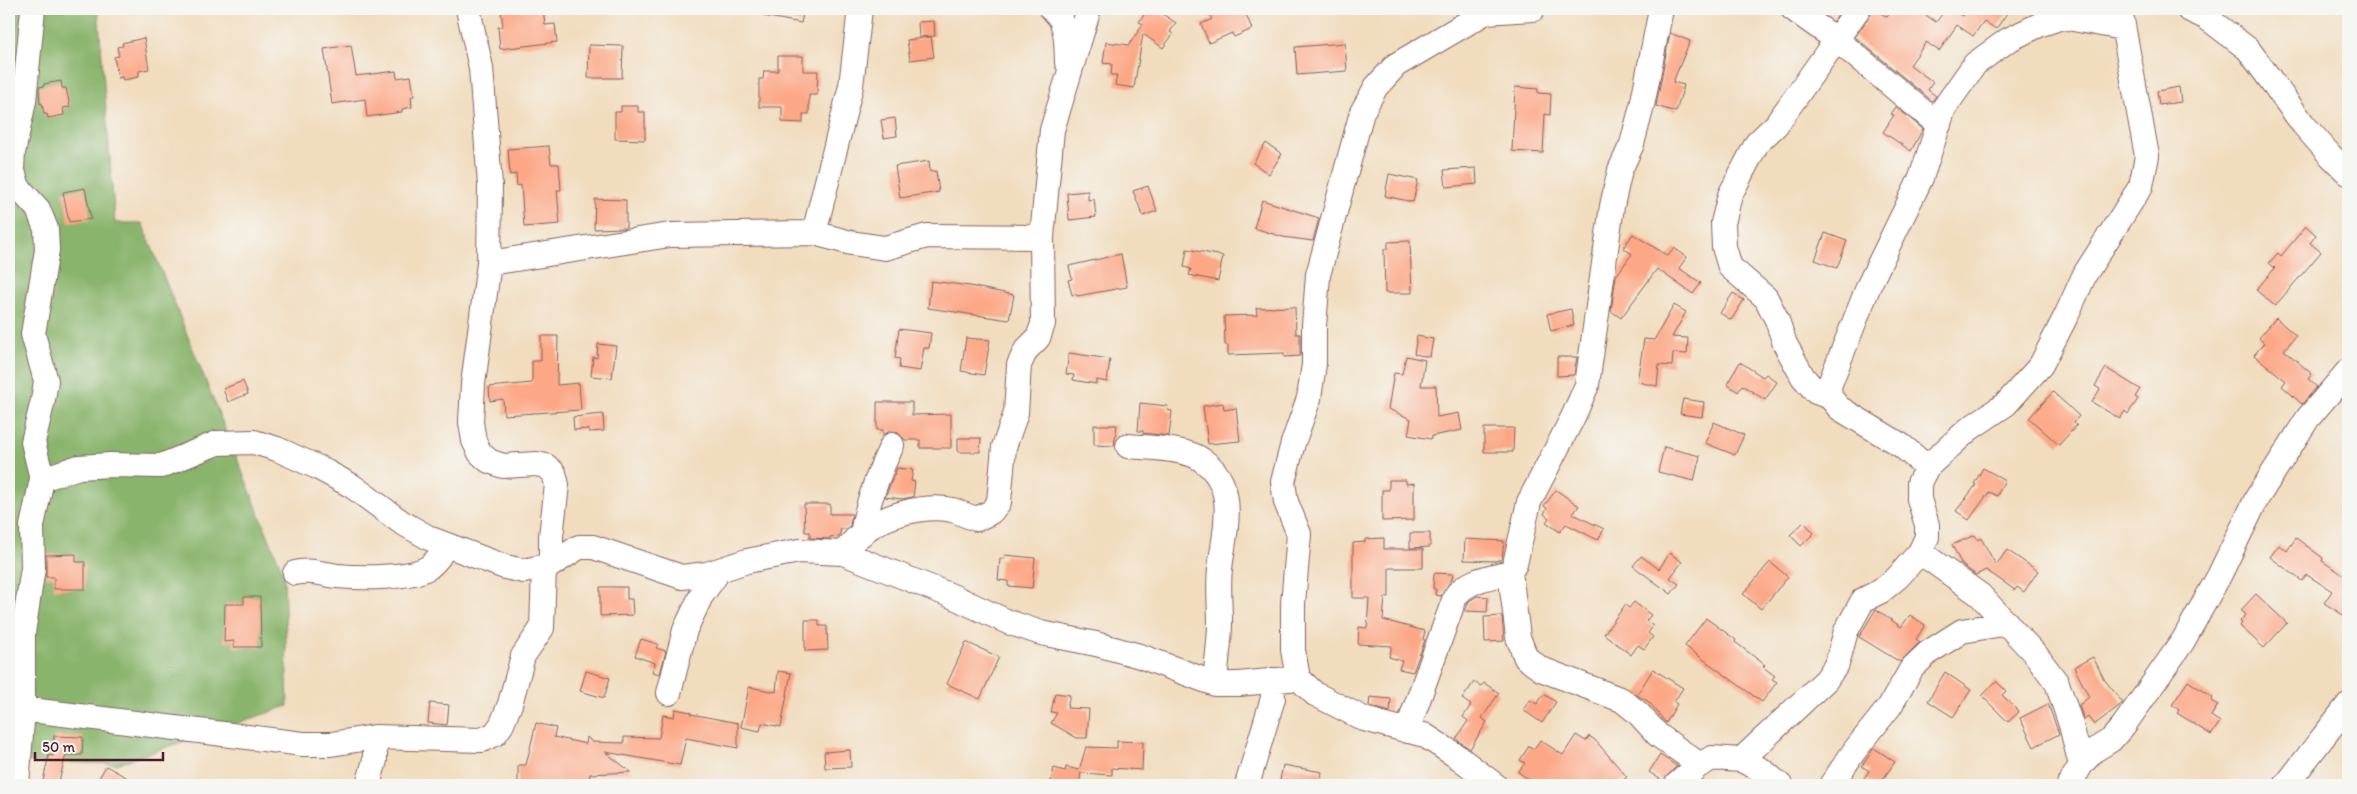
<svg xmlns="http://www.w3.org/2000/svg" width="2357" height="794" font-family="Itim,sans-serif">
<style>
.forest{fill:#89b46c;stroke:#6a6a4c}
.building{fill:#fca887}
.lines{fill:none;stroke-linecap:round;stroke-linejoin:round}
.minor-casing{stroke:#84615e;stroke-width:26}
.minor{stroke:#fff;stroke-width:24}
</style>
<rect width="100%" height="100%" fill="#f6f6f2"/>
<filter id="ink" filterUnits="userSpaceOnUse"><feTurbulence type="fractalNoise" baseFrequency=".02" numOctaves="2"/><feDisplacementMap in="SourceGraphic" scale="10" xChannelSelector="R" yChannelSelector="G"/><feConvolveMatrix kernelMatrix="1 2 1 2 8 2 1 2 1" color-interpolation-filters="sRGB"/></filter>
<filter id="wash" filterUnits="userSpaceOnUse"><feTurbulence type="fractalNoise" baseFrequency=".0096" numOctaves="4" result="noise"/><feDisplacementMap in="SourceGraphic" scale="20" xChannelSelector="R" yChannelSelector="G"/><feGaussianBlur stdDeviation="1.12" result="paint"/><feColorMatrix in="noise" values="0 0 0 0 0 0 0 0 0 0 0 0 0 0 0 0 0 1.4 0 .05"/><feComposite in="paint" operator="in"/></filter>
<g filter="url(#wash)">
<rect width="100%" height="100%" fill="#f1dcbd"/>
<path class="forest" d="M 9,9 L 98,9 L 115,223 L 142,223 L 284,575 L 288,706 L 117,764 L 9,761 Z"/>
<g id="blocks">
<path class="building" d="M 520,9 L 543,9 L 545,25 L 555,24 L 557,42 L 500,49 L 498,27 L 503,26 L 501,11 Z
M 764,9 L 804,9 L 801,23 L 763,16 Z
M 1148,9 L 1155,9 L 1176,23 L 1170,32 L 1173,34 L 1163,48 L 1143,34 L 1134,88 L 1115,85 L 1117,75 L 1111,75 L 1112,64 L 1103,63 L 1106,42 L 1129,45 L 1143,24 L 1139,22 Z
M 1222,9 L 1244,9 L 1252,29 L 1234,37 L 1232,33 L 1209,43 L 1201,24 L 1212,19 L 1209,14 Z
M 1875,9 L 1887,17 L 1893,9 L 1917,9 L 1936,22 L 1946,9 L 1952,9 L 1962,16 L 1967,9 L 2010,9 L 1996,29 L 1984,21 L 1973,36 L 1957,25 L 1939,51 L 1926,42 L 1910,65 L 1933,82 L 1928,90 L 1936,96 L 1932,101 L 1855,37 Z
M 934,21 L 935,36 L 919,37 L 918,22 Z
M 1670,33 L 1690,41 L 1673,82 L 1684,85 L 1676,112 L 1656,106 Z
M 931,37 L 934,57 L 910,60 L 907,40 Z
M 144,38 L 149,69 L 139,71 L 139,77 L 123,80 L 122,77 L 118,78 L 114,57 L 119,56 L 117,47 L 123,46 L 122,43 Z
M 1345,43 L 1347,71 L 1297,75 L 1295,47 Z
M 351,45 L 356,76 L 396,71 L 397,78 L 411,76 L 414,96 L 411,97 L 412,107 L 402,109 L 402,112 L 367,117 L 365,99 L 332,104 L 324,49 Z
M 589,45 L 623,46 L 622,78 L 588,78 Z
M 778,56 L 803,56 L 803,71 L 818,71 L 817,95 L 809,95 L 809,114 L 803,114 L 803,123 L 782,122 L 782,107 L 759,107 L 759,79 L 763,79 L 764,71 L 778,71 Z
M 61,81 L 62,88 L 66,88 L 70,107 L 63,108 L 64,115 L 48,118 L 47,114 L 44,114 L 42,103 L 40,104 L 39,87 L 44,86 L 44,84 Z
M 1515,87 L 1538,89 L 1538,93 L 1551,94 L 1550,115 L 1545,114 L 1543,153 L 1512,151 Z
M 2179,87 L 2181,102 L 2159,105 L 2157,91 Z
M 621,106 L 638,106 L 638,112 L 645,112 L 645,140 L 615,139 L 615,112 L 621,112 Z
M 1896,107 L 1923,129 L 1911,151 L 1883,132 L 1894,115 L 1891,114 Z
M 895,118 L 897,136 L 884,138 L 881,120 Z
M 1266,143 L 1282,154 L 1269,174 L 1253,163 Z
M 549,146 L 551,164 L 559,164 L 561,190 L 557,190 L 560,224 L 524,227 L 521,185 L 517,186 L 516,174 L 510,175 L 508,149 Z
M 929,161 L 930,172 L 936,171 L 939,192 L 900,198 L 895,166 Z
M 1476,168 L 1477,184 L 1446,187 L 1444,170 Z
M 1389,174 L 1418,180 L 1413,202 L 1385,196 Z
M 1148,186 L 1157,211 L 1143,216 L 1133,191 Z
M 85,188 L 91,219 L 69,222 L 63,192 Z
M 1088,191 L 1088,200 L 1094,199 L 1096,217 L 1069,220 L 1067,193 Z
M 595,199 L 626,200 L 626,228 L 594,229 Z
M 1262,200 L 1319,218 L 1313,241 L 1283,237 L 1254,228 Z
M 2306,226 L 2316,235 L 2310,243 L 2321,252 L 2275,306 L 2256,290 L 2275,268 L 2269,263 L 2278,253 L 2281,256 Z
M 1825,233 L 1847,241 L 1837,268 L 1815,260 Z
M 1633,234 L 1668,256 L 1674,248 L 1687,257 L 1679,268 L 1701,283 L 1693,294 L 1657,269 L 1621,318 L 1611,311 L 1616,276 L 1632,254 L 1623,248 Z
M 1410,241 L 1412,293 L 1385,293 L 1384,249 L 1388,249 L 1388,242 Z
M 1187,249 L 1223,256 L 1218,281 L 1189,275 L 1191,269 L 1184,267 Z
M 1121,254 L 1127,287 L 1077,296 L 1076,294 L 1072,295 L 1068,280 L 1072,279 L 1069,266 Z
M 931,281 L 970,286 L 1014,295 L 1009,320 L 928,308 Z
M 1733,293 L 1744,300 L 1731,320 L 1720,313 Z
M 1674,305 L 1686,312 L 1672,337 L 1688,338 L 1687,354 L 1673,353 L 1672,366 L 1659,365 L 1657,386 L 1637,382 L 1644,339 L 1654,340 Z
M 1295,307 L 1296,334 L 1300,334 L 1300,356 L 1284,357 L 1284,353 L 1228,355 L 1228,345 L 1225,345 L 1224,316 L 1257,315 L 1256,308 Z
M 1571,309 L 1574,325 L 1551,331 L 1547,314 Z
M 2276,318 L 2296,336 L 2284,350 L 2312,374 L 2308,379 L 2317,387 L 2302,404 L 2282,386 L 2286,381 L 2254,355 L 2264,343 L 2259,338 Z
M 899,329 L 931,333 L 929,348 L 924,348 L 920,371 L 899,368 L 900,359 L 895,358 Z
M 541,336 L 558,336 L 557,385 L 579,383 L 581,410 L 504,415 L 503,399 L 490,401 L 489,387 L 532,383 L 532,361 L 541,361 Z
M 1417,336 L 1433,339 L 1430,357 L 1414,354 Z
M 966,338 L 990,340 L 984,375 L 961,371 Z
M 598,344 L 616,346 L 612,378 L 591,376 L 593,357 L 597,358 Z
M 1069,353 L 1110,359 L 1107,382 L 1096,380 L 1096,384 L 1073,380 L 1074,375 L 1066,374 Z
M 1406,356 L 1425,360 L 1421,386 L 1436,386 L 1437,417 L 1459,413 L 1462,430 L 1432,436 L 1431,439 L 1408,435 L 1411,419 L 1388,409 L 1394,373 L 1402,374 Z
M 1557,357 L 1577,357 L 1574,375 L 1557,376 Z
M 1740,362 L 1763,377 L 1766,374 L 1777,382 L 1765,400 L 1742,385 L 1738,392 L 1727,384 Z
M 2106,368 L 2140,389 L 2135,397 L 2138,399 L 2128,414 L 2125,411 L 2120,419 L 2092,402 L 2100,389 L 2095,386 Z
M 243,381 L 248,394 L 228,402 L 223,389 Z
M 2053,392 L 2079,416 L 2074,422 L 2077,425 L 2059,445 L 2029,418 Z
M 1683,399 L 1704,402 L 1702,417 L 1680,414 Z
M 877,402 L 912,402 L 912,415 L 951,414 L 951,448 L 920,448 L 920,440 L 905,440 L 897,432 L 890,431 L 883,435 L 883,430 L 877,430 Z
M 1140,403 L 1168,406 L 1167,410 L 1172,411 L 1169,436 L 1143,433 L 1143,431 L 1138,431 Z
M 1223,403 L 1224,410 L 1236,408 L 1240,441 L 1208,444 L 1203,406 Z
M 603,414 L 604,431 L 589,432 L 589,429 L 574,430 L 573,417 Z
M 1714,422 L 1744,435 L 1735,455 L 1705,443 Z
M 1094,425 L 1117,425 L 1114,446 L 1094,445 Z
M 1484,428 L 1514,428 L 1513,452 L 1484,452 Z
M 958,438 L 981,438 L 980,452 L 958,452 Z
M 1664,447 L 1700,456 L 1694,481 L 1658,472 Z
M 897,468 L 913,470 L 911,481 L 915,482 L 913,497 L 902,499 L 885,497 Z
M 1983,468 L 2005,480 L 1997,496 L 1989,492 L 1969,520 L 1956,511 L 1976,485 L 1974,484 Z
M 1389,480 L 1406,480 L 1406,484 L 1414,483 L 1414,520 L 1382,521 L 1382,490 L 1389,490 Z
M 1556,490 L 1579,506 L 1573,514 L 1604,529 L 1598,540 L 1566,524 L 1560,532 L 1546,522 L 1549,518 L 1544,514 L 1547,508 L 1544,506 Z
M 804,504 L 830,504 L 830,514 L 852,514 L 850,526 L 846,529 L 841,529 L 839,536 L 830,537 L 830,539 L 810,538 L 810,532 L 805,532 Z
M 1804,522 L 1814,533 L 1801,546 L 1790,535 Z
M 1410,533 L 1430,533 L 1430,547 L 1410,548 Z
M 1975,535 L 1978,540 L 1981,538 L 1996,565 L 2007,550 L 2038,571 L 2024,592 L 2017,587 L 2015,590 L 1986,570 L 1976,575 L 1962,565 L 1952,545 Z
M 1384,538 L 1384,549 L 1423,549 L 1423,568 L 1389,568 L 1389,597 L 1385,597 L 1383,620 L 1425,631 L 1423,639 L 1425,640 L 1413,672 L 1399,669 L 1402,661 L 1389,657 L 1392,646 L 1358,644 L 1359,627 L 1367,628 L 1369,598 L 1353,598 L 1353,543 L 1365,542 L 1365,539 Z
M 2296,538 L 2323,558 L 2322,561 L 2348,578 L 2348,618 L 2324,603 L 2332,591 L 2307,575 L 2302,581 L 2270,557 L 2279,545 L 2287,551 Z
M 1465,539 L 1504,541 L 1502,559 L 1495,561 L 1464,560 Z
M 1670,553 L 1682,562 L 1670,578 L 1679,584 L 1671,594 L 1633,566 L 1641,556 L 1659,569 Z
M 76,554 L 76,562 L 85,562 L 85,589 L 54,589 L 54,577 L 46,577 L 46,555 Z
M 1005,555 L 1035,558 L 1032,588 L 1008,586 L 1008,581 L 998,580 L 1000,559 L 1004,559 Z
M 1770,562 L 1788,577 L 1761,609 L 1743,594 Z
M 1434,573 L 1453,574 L 1452,579 L 1441,596 L 1435,595 L 1436,589 L 1433,589 Z
M 600,587 L 627,587 L 627,599 L 632,599 L 633,615 L 600,616 Z
M 2256,594 L 2287,623 L 2264,648 L 2240,626 L 2242,623 L 2240,621 L 2246,615 L 2241,610 Z
M 1477,596 L 1488,597 L 1487,612 L 1465,611 L 1469,601 Z
M 244,597 L 260,597 L 261,647 L 234,647 L 234,641 L 224,642 L 225,604 L 244,604 Z
M 1634,602 L 1651,615 L 1646,621 L 1653,626 L 1648,633 L 1653,637 L 1644,649 L 1638,645 L 1631,655 L 1604,634 L 1625,605 L 1629,608 Z
M 1876,609 L 1901,627 L 1910,615 L 1925,625 L 1916,639 L 1920,642 L 1900,662 L 1859,637 Z
M 1502,616 L 1504,641 L 1485,642 L 1484,617 Z
M 1706,618 L 1736,640 L 1735,642 L 1765,665 L 1763,667 L 1775,676 L 1772,679 L 1777,682 L 1762,702 L 1685,646 Z
M 805,620 L 819,620 L 819,626 L 827,626 L 828,650 L 805,651 Z
M 641,639 L 658,644 L 656,648 L 666,651 L 660,674 L 652,672 L 655,663 L 635,656 Z
M 966,642 L 999,657 L 980,699 L 947,684 Z
M 2093,657 L 2104,679 L 2123,703 L 2094,725 L 2088,717 L 2084,720 L 2079,705 L 2089,697 L 2074,667 Z
M 1653,669 L 1683,688 L 1674,702 L 1677,704 L 1666,723 L 1649,702 L 1637,695 Z
M 586,671 L 610,678 L 604,698 L 580,691 Z
M 778,671 L 791,673 L 781,727 L 762,723 L 760,731 L 741,727 L 749,687 L 776,692 Z
M 1945,672 L 1971,690 L 1953,717 L 1928,701 Z
M 1996,681 L 2006,691 L 2002,695 L 2019,712 L 2008,722 L 1982,696 Z
M 2188,681 L 2213,698 L 2211,701 L 2218,705 L 2211,716 L 2220,722 L 2211,735 L 2177,713 L 2179,710 L 2172,705 Z
M 1474,682 L 1481,686 L 1484,683 L 1499,693 L 1482,718 L 1487,722 L 1470,749 L 1456,739 L 1468,721 L 1463,717 L 1471,705 L 1462,699 Z
M 1055,693 L 1070,695 L 1067,708 L 1089,709 L 1087,738 L 1077,738 L 1051,723 L 1057,713 L 1051,712 Z
M 1544,694 L 1556,702 L 1542,723 L 1523,710 L 1530,700 L 1537,704 Z
M 1370,697 L 1391,699 L 1390,712 L 1369,706 Z
M 430,703 L 449,705 L 447,725 L 428,723 Z
M 2048,704 L 2059,734 L 2034,747 L 2020,718 Z
M 675,709 L 691,712 L 691,714 L 738,723 L 738,748 L 686,738 L 680,765 L 605,752 L 631,772 L 590,774 L 588,785 L 518,785 L 518,765 L 526,765 L 536,723 L 556,728 L 554,737 L 586,744 L 587,737 L 592,742 L 624,743 L 624,737 L 659,738 L 663,715 L 674,717 Z
M 1576,735 L 1586,741 L 1589,736 L 1595,740 L 1627,777 L 1617,785 L 1537,785 L 1518,772 L 1525,763 L 1520,760 L 1529,746 L 1534,749 L 1540,740 L 1563,755 Z
M 54,736 L 83,737 L 82,755 L 66,755 L 58,785 L 42,785 L 49,755 L 53,756 Z
M 1117,741 L 1143,742 L 1142,770 L 1112,768 L 1112,775 L 1081,773 L 1079,785 L 1050,785 L 1054,768 L 1065,771 L 1066,767 L 1079,770 L 1086,747 L 1117,748 Z
M 1874,748 L 1895,762 L 1879,785 L 1874,785 L 1864,778 L 1869,771 L 1862,766 Z
M 850,750 L 851,767 L 825,768 L 824,752 Z
M 1660,755 L 1677,766 L 1663,781 L 1649,772 Z
M 1283,765 L 1322,772 L 1320,785 L 1279,785 Z
M 106,766 L 140,785 L 95,785 Z"/>
</g>
</g>
<g filter="url(#ink)">
<use href="#blocks" fill-opacity="0" stroke="#84615e" stroke-width="1"/>
<g class="lines">
<g class="minor-casing">
<path id="minor" d="M 468,9 L 481,68 L 490,185 L 489,263 L 473,384 L 471,422 L 474,441 L 480,453 L 489,461 L 503,466 L 536,464 L 546,466 L 554,473 L 557,485 L 551,536 L 551,565
M 1051,9 C 1068,20 1066,43 1067,62
M 1793,9 L 1837,40 L 1939,125
M 2188,9 L 2207,18 L 2248,49 L 2303,124 L 2330,155 L 2348,173
M 814,233 L 851,86 L 860,9
M 489,263 L 670,235 L 814,233 L 851,243 L 885,248 L 927,236 L 1042,237
M 1830,397 L 1816,392 L 1803,377 L 1785,344 L 1777,320 L 1766,298 L 1730,267 L 1724,247 L 1723,223 L 1730,195 L 1757,143 L 1776,125 L 1858,9
M 1128,446 C 1147,448 1187,448 1202,460 C 1240,486 1224,532 1220,569 C 1218,587 1220,605 1220,623 C 1220,643 1216,664 1215,684
M 1927,467 L 1902,446 L 1839,408 L 1830,397 L 1829,386 L 1869,285 L 1921,178 L 1944,108 L 1975,64 L 2008,40 L 2039,25 L 2062,17 L 2123,28
M 42,479 L 79,467 L 110,465 L 161,466 L 217,443 L 254,442 L 277,449 L 317,467 L 352,486 L 401,522 L 431,539 L 505,567 L 524,571 L 551,565 L 579,547 L 593,547 L 682,577 L 707,574 L 747,561 L 799,551 L 843,553 L 952,596 L 1008,622 L 1041,633 L 1096,644 L 1140,656 L 1215,684 L 1239,684 L 1298,678
M 862,534 C 867,502 878,474 892,445
M 1920,552 L 1980,595 L 2036,655 L 2057,683 L 2071,725 L 2081,765
M 843,553 C 849,546 855,539 862,533 C 884,515 924,504 952,510 C 960,512 968,517 977,519 L 991,512 L 999,502 L 1004,447 L 1016,413 L 1019,365 L 1026,350 L 1038,338 L 1043,324 L 1042,237 L 1052,130 L 1089,9
M 1510,572 L 1518,637 L 1526,658 L 1541,669 L 1622,700 L 1638,713 L 1658,735 L 1700,765
M 295,573 C 309,569 323,574 337,576 C 359,578 411,579 429,567 C 437,561 441,555 445,546
M 669,693 L 685,630 L 701,596 L 719,571
M 23,709 L 303,744 L 331,744 L 375,737 L 482,740 L 495,734 L 502,724 L 510,704 L 523,656 L 542,628 L 544,567
M 1407,731 L 1455,597 C 1466,580 1491,577 1510,572 L 1515,564 L 1529,502 L 1573,417 L 1587,385 L 1612,206 L 1620,170 L 1632,144 L 1642,106 L 1661,9
M 1741,760 L 1826,680 L 1837,664 L 1846,631 L 1863,600 L 1881,591 L 1898,577 L 1920,552 L 1927,537 L 1927,525 L 1919,499 L 1919,483 L 1927,467 L 1969,429 L 2006,404 L 2041,365 L 2066,316 L 2085,274 L 2141,186 L 2147,156 L 2120,9
M 17,785 L 23,709 L 23,633 L 33,568 L 32,526 L 42,479 L 33,442 L 43,400 L 46,381 L 33,334 L 47,250 L 46,229 L 38,209 L 18,187 L 12,168 L 13,153 L 24,101 L 33,9
M 368,785 L 375,760 L 375,737
M 1247,785 L 1273,698 L 1272,680
M 1495,785 L 1458,757 L 1424,735 L 1364,719 L 1315,694 L 1298,678 L 1293,650 L 1293,604 L 1299,534 L 1286,502 L 1283,482 L 1293,443 L 1309,398 L 1314,364 L 1314,326 L 1318,275 L 1362,112 L 1376,87 L 1396,65 L 1486,12 L 1533,9
M 1676,785 L 1698,766 L 1712,758 L 1741,760 L 1762,770 L 1780,785
M 1831,785 L 1855,750 L 1890,706 L 1912,668 L 1929,652 L 1962,631 L 2007,623
M 2069,785 L 2081,765 L 2093,751 L 2111,740 L 2124,725 L 2183,641 L 2219,576 L 2257,498 L 2308,418 L 2348,371
M 2286,785 L 2348,705"/>
</g>
<use href="#minor" class="minor"/>
</g>
</g>
<rect width="2357" height="794" fill="none" stroke="#f6f6f2" stroke-width="30"/>
<path d="M35 752v8h128v-8" fill="none" stroke="#4a1f2b" stroke-width="2.5"/>
<text x="42" y="752" font-size="15" fill="#4a1f2b" stroke="#f6f6f2" stroke-width="4" paint-order="stroke">50 m</text>
</svg>
